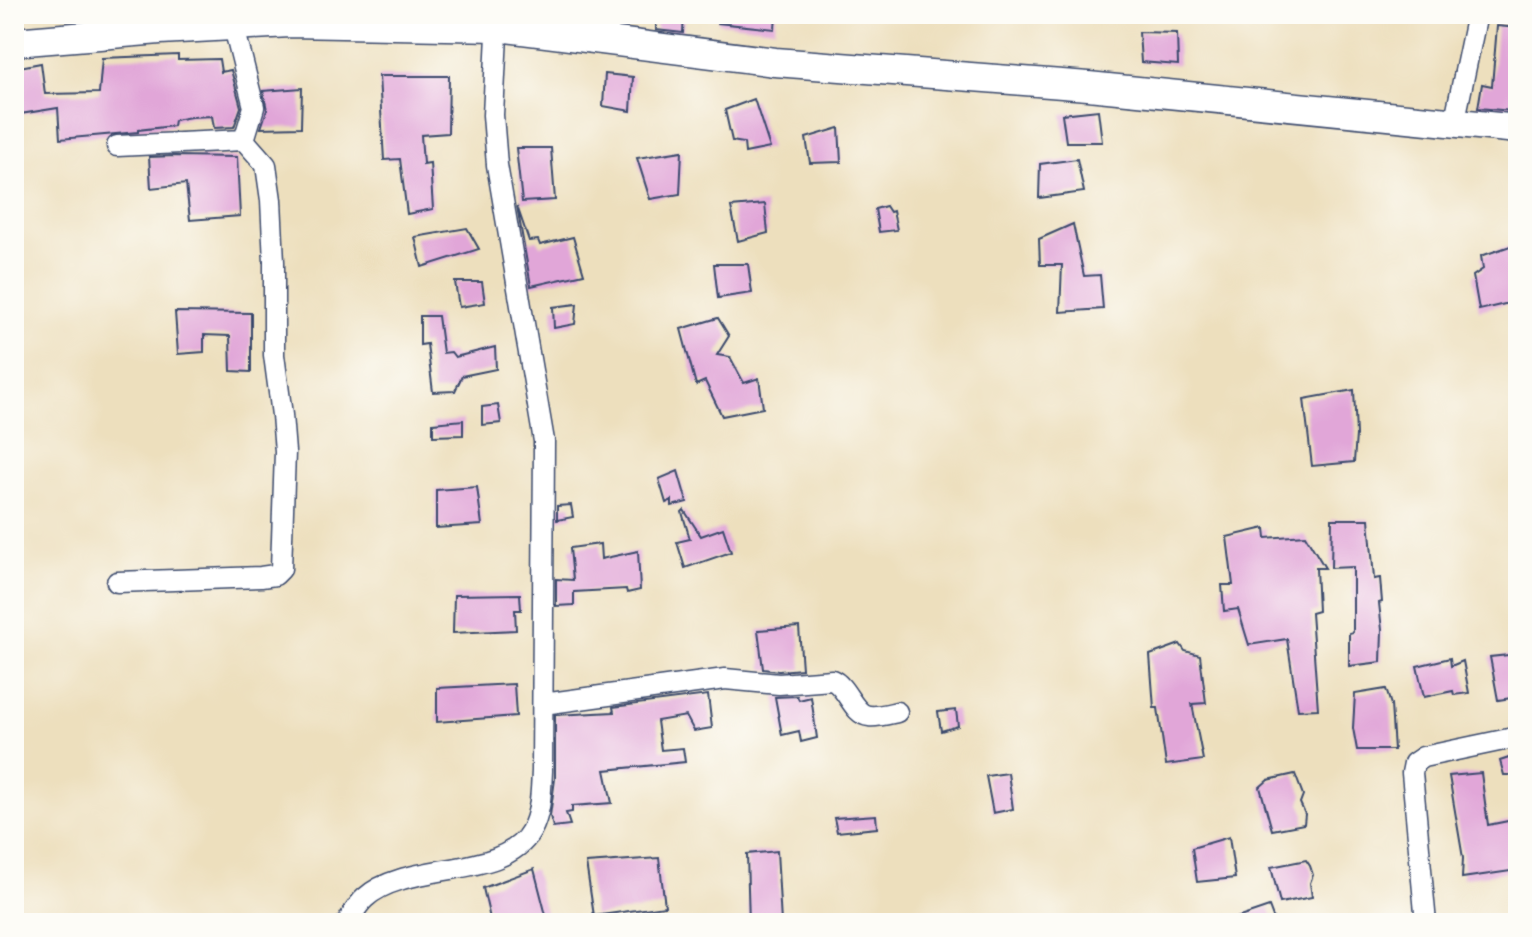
<svg xmlns="http://www.w3.org/2000/svg" width="1532" height="937" font-family="Delius,sans-serif">
<style>
.building{fill:#e1a6d8}
.lines{fill:none;stroke-linecap:round;stroke-linejoin:round}
.street-casing{stroke:#3a496c;stroke-width:23}
.secondary-casing{stroke:#3a496c;stroke-width:31}
.street{stroke:#fff;stroke-width:20}
.secondary{stroke:#fff;stroke-width:28}
</style>
<rect width="100%" height="100%" fill="#fdfcf7"/>
<filter id="ink" filterUnits="userSpaceOnUse"><feTurbulence type="fractalNoise" baseFrequency=".0125" numOctaves="2"/><feDisplacementMap in="SourceGraphic" scale="16" xChannelSelector="R" yChannelSelector="G"/><feConvolveMatrix kernelMatrix="1 2 1 2 8 2 1 2 1" color-interpolation-filters="sRGB"/></filter>
<filter id="wash" filterUnits="userSpaceOnUse"><feTurbulence type="fractalNoise" baseFrequency=".006" numOctaves="4" result="noise"/><feDisplacementMap in="SourceGraphic" scale="32" xChannelSelector="R" yChannelSelector="G"/><feGaussianBlur stdDeviation="1.8" result="paint"/><feColorMatrix in="noise" values="0 0 0 0 0 0 0 0 0 0 0 0 0 0 0 0 0 1.4 0 .05"/><feComposite in="paint" operator="in"/></filter>
<g filter="url(#wash)">
<rect width="100%" height="100%" fill="#eddfbd"/>
<g id="blocks">
<path class="building" d="M 656,14 L 684,14 L 683,33 L 656,30 Z
M 719,14 L 776,14 L 775,29 L 718,23 Z
M 1497,26 L 1518,28 L 1518,76 L 1517,76 L 1513,111 L 1478,108 L 1482,84 L 1492,86 Z
M 1139,32 L 1177,33 L 1178,65 L 1141,62 Z
M 178,55 L 178,60 L 219,59 L 221,72 L 231,70 L 241,107 L 234,127 L 214,128 L 212,116 L 191,117 L 174,120 L 173,126 L 138,130 L 138,132 L 60,139 L 58,108 L 14,115 L 14,68 L 41,63 L 45,94 L 99,93 L 102,58 Z
M 605,74 L 633,77 L 631,111 L 603,106 Z
M 379,76 L 449,76 L 448,133 L 421,135 L 423,164 L 430,163 L 433,209 L 407,214 L 400,159 L 384,160 Z
M 302,88 L 301,127 L 261,128 L 267,110 L 263,91 Z
M 754,99 L 770,148 L 745,153 L 744,143 L 732,141 L 725,110 Z
M 1098,110 L 1102,142 L 1066,142 L 1062,114 Z
M 839,128 L 841,162 L 810,163 L 806,138 Z
M 516,148 L 551,148 L 555,200 L 522,202 Z
M 682,151 L 680,194 L 650,199 L 637,158 Z
M 175,156 L 237,157 L 240,216 L 190,220 L 186,184 L 151,188 L 149,157 Z
M 1077,159 L 1084,192 L 1039,198 L 1040,164 Z
M 765,204 L 768,233 L 738,241 L 731,207 Z
M 517,206 L 529,241 L 538,240 L 540,245 L 573,237 L 584,274 L 531,286 Z
M 886,206 L 890,212 L 893,211 L 897,230 L 879,232 L 875,209 Z
M 1073,224 L 1084,276 L 1100,275 L 1103,309 L 1060,312 L 1062,265 L 1040,265 L 1039,239 Z
M 467,228 L 479,249 L 422,267 L 415,237 Z
M 1516,244 L 1518,256 L 1518,301 L 1479,310 L 1473,276 L 1483,269 L 1481,256 Z
M 714,264 L 748,264 L 752,293 L 718,298 Z
M 455,282 L 482,282 L 485,303 L 459,307 Z
M 577,304 L 575,324 L 554,328 L 553,307 Z
M 175,312 L 251,313 L 251,372 L 231,371 L 230,336 L 204,335 L 204,352 L 178,354 Z
M 420,316 L 438,316 L 443,353 L 451,352 L 455,357 L 495,347 L 496,369 L 462,376 L 455,391 L 433,392 L 427,344 L 420,345 Z
M 718,318 L 729,336 L 717,355 L 730,357 L 744,383 L 759,378 L 763,408 L 722,416 L 705,381 L 696,385 L 681,329 Z
M 1354,390 L 1356,435 L 1354,462 L 1312,466 L 1304,399 Z
M 498,405 L 501,423 L 482,425 L 482,407 Z
M 463,420 L 463,435 L 433,436 L 433,423 Z
M 678,471 L 687,502 L 672,506 L 672,500 L 666,503 L 659,479 Z
M 477,487 L 482,525 L 436,528 L 436,490 Z
M 571,505 L 573,517 L 557,520 L 557,506 Z
M 684,510 L 701,536 L 723,528 L 731,552 L 685,568 L 677,542 L 690,539 L 682,512 Z
M 1332,519 L 1369,519 L 1374,579 L 1380,578 L 1382,602 L 1379,603 L 1382,630 L 1381,662 L 1349,666 L 1349,633 L 1353,632 L 1353,567 L 1331,568 Z
M 1265,528 L 1266,538 L 1305,535 L 1325,568 L 1316,568 L 1318,611 L 1311,613 L 1318,709 L 1298,710 L 1287,639 L 1249,645 L 1238,609 L 1224,611 L 1222,585 L 1233,585 L 1227,537 Z
M 600,544 L 601,559 L 638,551 L 640,590 L 627,593 L 626,589 L 574,592 L 574,605 L 556,606 L 556,579 L 573,580 L 570,548 Z
M 520,594 L 521,610 L 515,610 L 516,630 L 453,633 L 454,595 Z
M 799,627 L 802,669 L 779,671 L 763,669 L 758,630 Z
M 1180,644 L 1185,651 L 1200,655 L 1206,703 L 1192,704 L 1203,760 L 1166,765 L 1158,708 L 1154,708 L 1150,655 Z
M 1518,654 L 1518,697 L 1498,700 L 1490,657 Z
M 1450,658 L 1451,666 L 1463,661 L 1469,693 L 1454,695 L 1453,691 L 1424,697 L 1417,666 Z
M 514,684 L 516,716 L 437,722 L 437,688 Z
M 1386,689 L 1391,705 L 1394,750 L 1357,750 L 1353,728 L 1355,694 Z
M 708,695 L 712,728 L 694,731 L 686,716 L 657,721 L 661,750 L 683,748 L 685,762 L 605,770 L 612,803 L 572,806 L 572,812 L 566,813 L 570,825 L 553,827 L 550,816 L 555,779 L 555,715 L 614,712 L 613,707 Z
M 797,696 L 799,700 L 811,697 L 817,738 L 801,742 L 799,731 L 782,735 L 775,697 Z
M 956,710 L 958,726 L 941,731 L 938,712 Z
M 1518,755 L 1518,775 L 1504,775 L 1500,761 Z
M 1008,773 L 1013,809 L 993,813 L 986,776 Z
M 1481,773 L 1488,825 L 1518,819 L 1518,870 L 1462,878 L 1463,858 L 1449,776 Z
M 1295,774 L 1303,795 L 1300,803 L 1305,814 L 1304,824 L 1272,830 L 1260,787 L 1268,780 Z
M 876,815 L 877,828 L 837,832 L 834,818 Z
M 1229,837 L 1235,878 L 1197,882 L 1192,848 Z
M 777,851 L 781,923 L 749,923 L 747,854 Z
M 659,858 L 665,906 L 594,916 L 586,863 Z
M 1306,860 L 1310,866 L 1313,875 L 1310,883 L 1312,897 L 1280,903 L 1271,867 Z
M 534,869 L 548,923 L 491,923 L 483,888 Z
M 1269,907 L 1275,923 L 1228,923 L 1228,921 Z"/>
</g>
</g>
<g filter="url(#ink)">
<use href="#blocks" fill-opacity="0" stroke="#3a496c" stroke-width="2"/>
<g class="lines">
<g class="street-casing">
<path id="street" d="M 1454,124 L 1477,14
M 117,146 L 244,140
M 117,582 L 261,577 L 275,575 L 281,569 L 285,452 L 282,415 L 274,355 L 274,262 L 271,200 L 266,165 L 244,140 L 254,107 L 234,27
M 543,704 L 725,679 L 779,684 L 832,680 C 847,686 853,715 869,716 C 878,717 888,714 897,712
M 347,923 C 352,915 358,904 365,898 C 406,860 504,880 531,831 C 541,813 541,791 542,771 L 544,441 L 497,165 L 493,115 L 498,15
M 1426,923 L 1412,773 L 1414,763 L 1423,757 L 1518,737"/>
</g>
<g class="secondary-casing">
<path id="secondary" d="M 14,42 L 160,30 L 290,23 L 498,27 L 775,62 L 1088,86 L 1518,129"/>
</g>
<use href="#street" class="street"/>
<use href="#secondary" class="secondary"/>
</g>
</g>
<rect width="1532" height="937" fill="none" stroke="#fdfcf7" stroke-width="48"/>
</svg>
